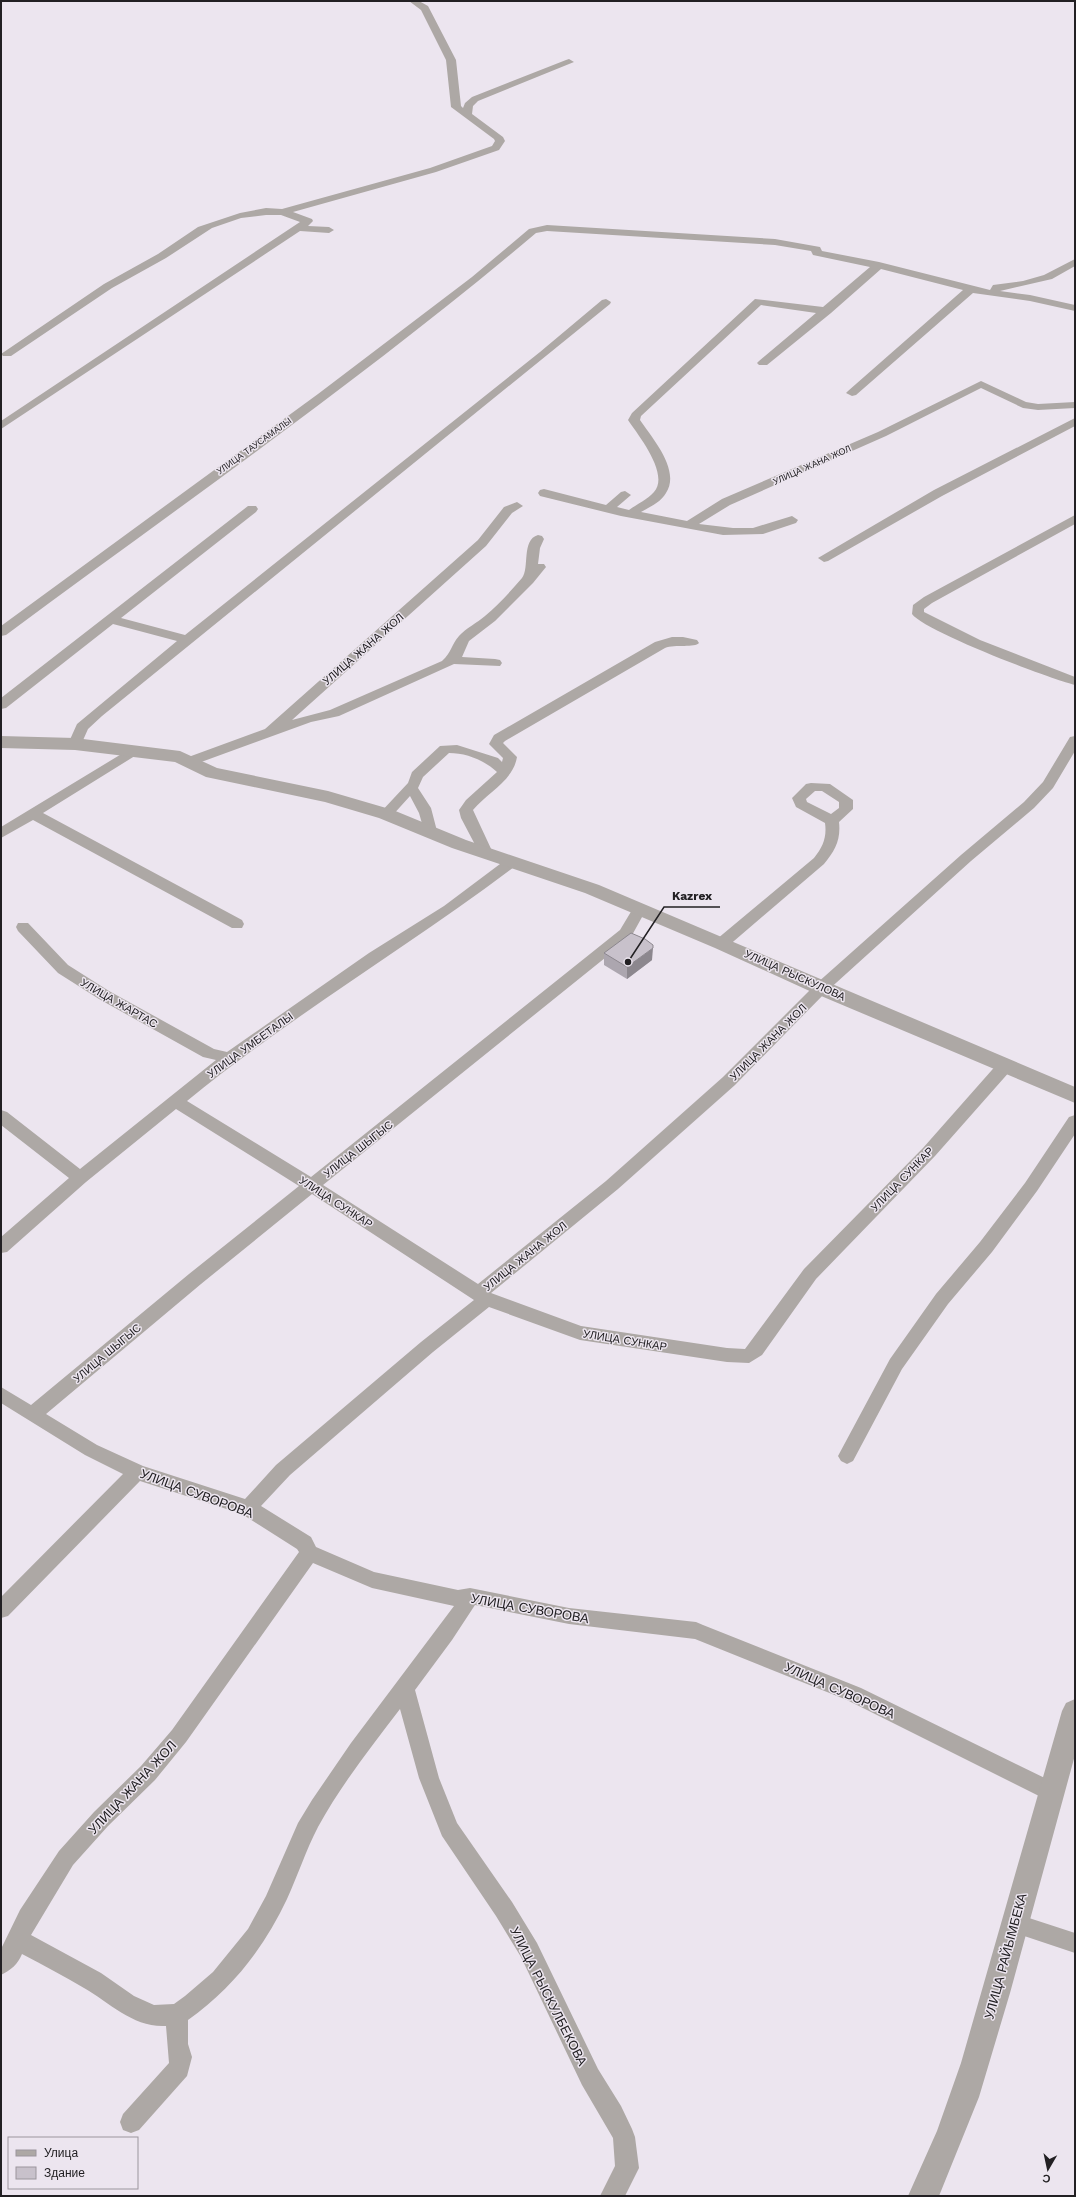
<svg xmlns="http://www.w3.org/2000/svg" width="1076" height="2197" font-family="'Work Sans',sans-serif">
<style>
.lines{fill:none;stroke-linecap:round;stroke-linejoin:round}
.minor{fill:#ada8a5;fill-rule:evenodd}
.tertiary{fill:#ada8a5;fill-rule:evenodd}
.wall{fill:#aca6af}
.shaded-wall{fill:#8c878e}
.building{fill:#c8c1cb;stroke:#8c878e}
.labels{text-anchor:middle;stroke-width:3;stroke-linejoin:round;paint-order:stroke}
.far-street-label{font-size:9px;fill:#222023;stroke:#ece5ef}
.street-label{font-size:11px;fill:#222023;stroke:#ece5ef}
.near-street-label{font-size:13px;fill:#222023;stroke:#ece5ef}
.leader{fill:none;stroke:#222023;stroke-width:1.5}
.callout-dot{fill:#222023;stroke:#ece5ef;stroke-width:1.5}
.callout-label{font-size:12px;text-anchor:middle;font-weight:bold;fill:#222023;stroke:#ece5ef;stroke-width:3;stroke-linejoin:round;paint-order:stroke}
</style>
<rect width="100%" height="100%" fill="#ece5ef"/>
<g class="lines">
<path class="minor" d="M 409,1 L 419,1 L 428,6 L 456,60 L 461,106 L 463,108 L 465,103 L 472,97 L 566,60 L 569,59 L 574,62 L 478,101 L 473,106 L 472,114 L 503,137 L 505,141 L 499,150 L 436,172 L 293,212 L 312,219 L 313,221 L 308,226 L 329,227 L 334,230 L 329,233 L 300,231 L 1,429 L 1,421 L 300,222 L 281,215 L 266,215 L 241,218 L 212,228 L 166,258 L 112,288 L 11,356 L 3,356 L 1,354 L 104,284 L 158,254 L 198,227 L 240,213 L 266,208 L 282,209 L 430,168 L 492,146 L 495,141 L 494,139 L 451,107 L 446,60 L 421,10 Z
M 547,225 L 775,239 L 820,247 L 822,251 L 879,262 L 990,290 L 993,285 L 1023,281 L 1044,275 L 1075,259 L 1075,266 L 1052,279 L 1000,291 L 1030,295 L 1075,305 L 1075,311 L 1030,301 L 973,293 L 856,395 L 852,396 L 846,393 L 848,391 L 963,290 L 881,269 L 831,313 L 767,365 L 759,365 L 757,363 L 759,361 L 816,313 L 761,305 L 641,416 L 640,420 C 652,438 681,470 666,493 C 661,502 650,507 641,512 L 687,521 L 722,499 L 878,432 L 981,381 L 1026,402 L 1038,404 L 1075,402 L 1075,408 L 1038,410 L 1023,408 L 981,388 L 886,436 L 730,505 L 699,524 L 733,528 L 753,528 L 792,516 L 798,520 L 796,523 L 763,534 L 723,535 L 621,516 L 540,496 L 538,493 L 540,490 L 544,489 L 606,505 L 621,492 L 625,491 L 631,495 L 617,507 L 629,510 C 637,504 648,499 654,492 C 670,474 638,435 628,420 L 632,413 L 755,299 L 823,307 L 870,267 L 813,255 L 811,251 L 775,245 L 547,231 L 536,233 C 367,376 184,503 6,635 L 1,636 L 1,626 L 318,394 L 472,277 L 529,229 Z
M 606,299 L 611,302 L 610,304 L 102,716 L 88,729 L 80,747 L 70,747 L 68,744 L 77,724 L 177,641 L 113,624 L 6,708 L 1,709 L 1,698 L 248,506 L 256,506 L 258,509 L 256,512 L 121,618 L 185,635 L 540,352 L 602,300 Z
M 1075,418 L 1075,426 L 942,496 L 828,561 L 824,562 L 818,558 L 934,490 Z
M 517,502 L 523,506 L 512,513 L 486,546 L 292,720 L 330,710 L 442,661 C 452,652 451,645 459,636 C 466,628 477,623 485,616 C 498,605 511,591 522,578 C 530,568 521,540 538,535 L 542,536 L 544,539 L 540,548 L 538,564 L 544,564 L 546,567 L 533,583 L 495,621 L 469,641 L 462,657 L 495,659 L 500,660 L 502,663 L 500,666 L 454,664 L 339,716 L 311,722 L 193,765 L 183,765 L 181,762 L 183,759 L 265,729 L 478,540 L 504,507 Z
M 1075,515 L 1075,524 L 932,603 L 924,609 L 924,612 L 980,640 L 1075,677 L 1075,685 C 1050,679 924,631 912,614 L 913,605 L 924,597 Z
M 672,637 L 683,637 L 697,640 L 699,643 C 695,648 675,644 665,648 L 505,741 L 503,743 L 517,757 C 513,781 488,792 473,810 L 493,853 L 491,856 L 481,856 L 461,818 L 459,810 L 466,800 L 497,772 C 484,760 466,753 449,753 L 423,777 L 418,788 L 431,808 L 437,831 L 435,834 L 425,834 L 419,813 L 410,796 L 391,817 L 381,817 L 379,814 L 408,783 L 412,772 L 440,746 L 457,745 L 498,758 L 502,762 L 503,758 L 489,744 L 494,735 L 655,642 Z
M 1075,736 L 1075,751 L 1053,788 L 1034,808 L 971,861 L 826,992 L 735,1085 L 618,1189 L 491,1293 L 581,1326 L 727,1348 L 745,1349 L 804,1269 L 923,1148 L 999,1062 L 1005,1060 L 1011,1062 L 1013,1066 L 1011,1070 L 935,1156 L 816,1279 L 762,1355 L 749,1363 L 727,1362 L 580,1340 L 489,1307 L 433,1352 L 290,1475 L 261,1506 L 311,1537 L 316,1547 L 374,1572 L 458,1590 L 470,1588 L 569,1608 L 696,1622 L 703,1625 L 861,1688 L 1057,1784 L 1060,1791 L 1057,1798 L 1050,1800 L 1043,1798 L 847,1700 L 695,1639 L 569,1624 L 475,1605 L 452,1640 L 415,1690 L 439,1778 L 457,1823 L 512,1902 L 537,1943 L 598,2069 L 621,2106 L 632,2129 L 635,2137 L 639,2168 L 625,2196 L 600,2196 L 615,2166 L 613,2138 L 582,2085 L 521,1957 L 496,1916 L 442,1836 L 419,1778 L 400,1709 C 371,1747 341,1785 318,1827 C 306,1850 298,1875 287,1899 C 264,1948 232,1989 188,2020 L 188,2044 L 192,2057 L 187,2076 L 139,2130 L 131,2133 L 123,2130 L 120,2122 L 123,2114 L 169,2063 L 166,2026 C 134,2028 110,2003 84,1988 C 64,1976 43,1965 22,1954 C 18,1964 11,1970 1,1975 L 1,1949 L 20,1910 L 59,1851 L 94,1812 L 141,1766 L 172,1730 L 299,1552 L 297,1549 L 242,1514 L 140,1481 L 8,1616 L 1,1618 L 1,1597 L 123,1474 L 85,1455 L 1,1403 L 1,1387 L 31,1405 L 189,1274 L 299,1186 L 176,1109 L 86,1182 L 7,1252 L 1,1253 L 1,1237 L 69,1178 L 1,1125 L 1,1110 L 7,1112 L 80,1169 L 216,1060 L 203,1057 L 99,999 L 58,973 L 18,931 L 16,927 L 18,923 L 28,923 L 68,965 L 109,991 L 214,1049 L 227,1052 L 369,953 L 444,906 L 508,858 L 518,858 L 520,861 L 518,864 C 410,946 292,1015 187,1101 L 311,1177 L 620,930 L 635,905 L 645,905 L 647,908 L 631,937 L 323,1185 L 478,1284 L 606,1181 L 723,1077 L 816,984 L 961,855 L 1024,802 L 1043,782 L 1070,737 ZM 312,1194 L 474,1300 L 421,1342 L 276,1465 L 245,1499 L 143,1466 L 97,1445 L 46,1414 L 201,1284 ZM 313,1563 L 372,1588 L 454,1606 L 351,1743 L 312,1800 L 298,1823 L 266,1896 L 248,1929 L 213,1972 L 185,1996 L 174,2004 L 154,2005 L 134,1996 L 101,1973 L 31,1935 L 73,1865 L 108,1826 L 155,1780 L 186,1742 Z
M 133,747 L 140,751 L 138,754 L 43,813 L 242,920 L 244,924 L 242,928 L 232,928 L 33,820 L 1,838 L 1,827 Z
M 811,783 L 830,784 L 853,800 L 853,809 L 839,822 C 841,840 835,851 824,864 L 727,947 L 717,947 L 715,943 L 717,939 L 814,858 C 823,847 827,837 825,823 L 796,807 L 792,798 L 806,784 ZM 815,791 L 822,791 L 839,802 L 839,808 L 831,814 L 807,802 L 806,799 Z
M 1075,1115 L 1075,1134 L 1037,1191 L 992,1252 L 948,1304 L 902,1369 L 853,1461 L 847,1464 L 841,1461 L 838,1456 L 890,1359 L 936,1294 L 980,1242 L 1025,1183 L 1069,1117 Z
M 1014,1913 L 1075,1933 L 1075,1953 L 1006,1930 L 1003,1923 L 1006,1916 Z"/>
<path class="tertiary" d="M 1,736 L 75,738 L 180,751 L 217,768 L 328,791 L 393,810 L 466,840 L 599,885 L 1075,1087 L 1075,1103 L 814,993 L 715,948 L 585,893 L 452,848 L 379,818 L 325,802 L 206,777 L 175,762 L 75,750 L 1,748 Z
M 1075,1699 L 1075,1755 L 1010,1993 L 979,2097 L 939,2196 L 908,2196 L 937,2131 L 961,2063 L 1062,1711 L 1066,1703 Z"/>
</g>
<path class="wall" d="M 604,953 L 652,960 L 627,979 L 604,965 Z"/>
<path class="shaded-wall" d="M 653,948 L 652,960 L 627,979 L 627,967 Z"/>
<path class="building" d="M 631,933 L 645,939 L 653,945 L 653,948 L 627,967 L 604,953 Z"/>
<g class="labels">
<g class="far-street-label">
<text transform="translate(254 446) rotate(-36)" y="3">УЛИЦА ТАУСАМАЛЫ</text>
<text transform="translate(812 465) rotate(-24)" y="3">УЛИЦА ЖАНА ЖОЛ</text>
</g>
<g class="street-label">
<text transform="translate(363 649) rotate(-41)" y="4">УЛИЦА ЖАНА ЖОЛ</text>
<text transform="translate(795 975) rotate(24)" y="4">УЛИЦА РЫСКУЛОВА</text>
<text transform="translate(119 1003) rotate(30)" y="4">УЛИЦА ЖАРТАС</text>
<text transform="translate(768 1042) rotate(-45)" y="4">УЛИЦА ЖАНА ЖОЛ</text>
<text transform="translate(250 1045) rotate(-36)" y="4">УЛИЦА УМБЕТАЛЫ</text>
<text transform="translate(358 1149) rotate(-38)" y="4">УЛИЦА ШЫГЫС</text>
<text transform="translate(902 1179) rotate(-46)" y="4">УЛИЦА СУНКАР</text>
<text transform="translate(336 1202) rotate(33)" y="4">УЛИЦА СУНКАР</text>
<text transform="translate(525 1256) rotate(-39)" y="4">УЛИЦА ЖАНА ЖОЛ</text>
<text transform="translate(625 1340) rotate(9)" y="4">УЛИЦА СУНКАР</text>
<text transform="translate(107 1353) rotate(-40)" y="4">УЛИЦА ШЫГЫС</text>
</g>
<g class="near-street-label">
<text transform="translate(197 1493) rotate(20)" y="5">УЛИЦА СУВОРОВА</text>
<text transform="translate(530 1608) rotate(10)" y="5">УЛИЦА СУВОРОВА</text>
<text transform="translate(840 1690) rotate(24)" y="5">УЛИЦА СУВОРОВА</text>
<text transform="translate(132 1787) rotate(-47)" y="5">УЛИЦА ЖАНА ЖОЛ</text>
<text transform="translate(1005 1956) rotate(-75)" y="5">УЛИЦА РАЙЫМБЕКА</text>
<text transform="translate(549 1996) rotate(63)" y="5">УЛИЦА РЫСКУЛБЕКОВА</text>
</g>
</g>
<path class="leader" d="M628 962L664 907H720"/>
<circle class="callout-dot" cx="628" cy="962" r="4"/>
<g class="callout-label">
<text x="692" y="900">Kazrex</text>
</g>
<rect width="1076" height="2197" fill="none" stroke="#222023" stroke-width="4"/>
<rect x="8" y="2137" width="130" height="52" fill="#ece5ef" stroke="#9b969d"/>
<rect x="16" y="2150" width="20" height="6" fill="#ada8a5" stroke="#9b969d"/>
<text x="44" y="2157" font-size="12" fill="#222023">Улица</text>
<rect x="16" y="2167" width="20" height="12" fill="#c8c1cb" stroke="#9b969d"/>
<text x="44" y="2177" font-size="12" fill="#222023">Здание</text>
<g transform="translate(1048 2169) rotate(189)" stroke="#ece5ef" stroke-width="3" paint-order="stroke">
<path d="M0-3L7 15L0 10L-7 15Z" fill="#222023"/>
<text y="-6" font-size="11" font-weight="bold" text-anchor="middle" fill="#222023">С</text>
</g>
</svg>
